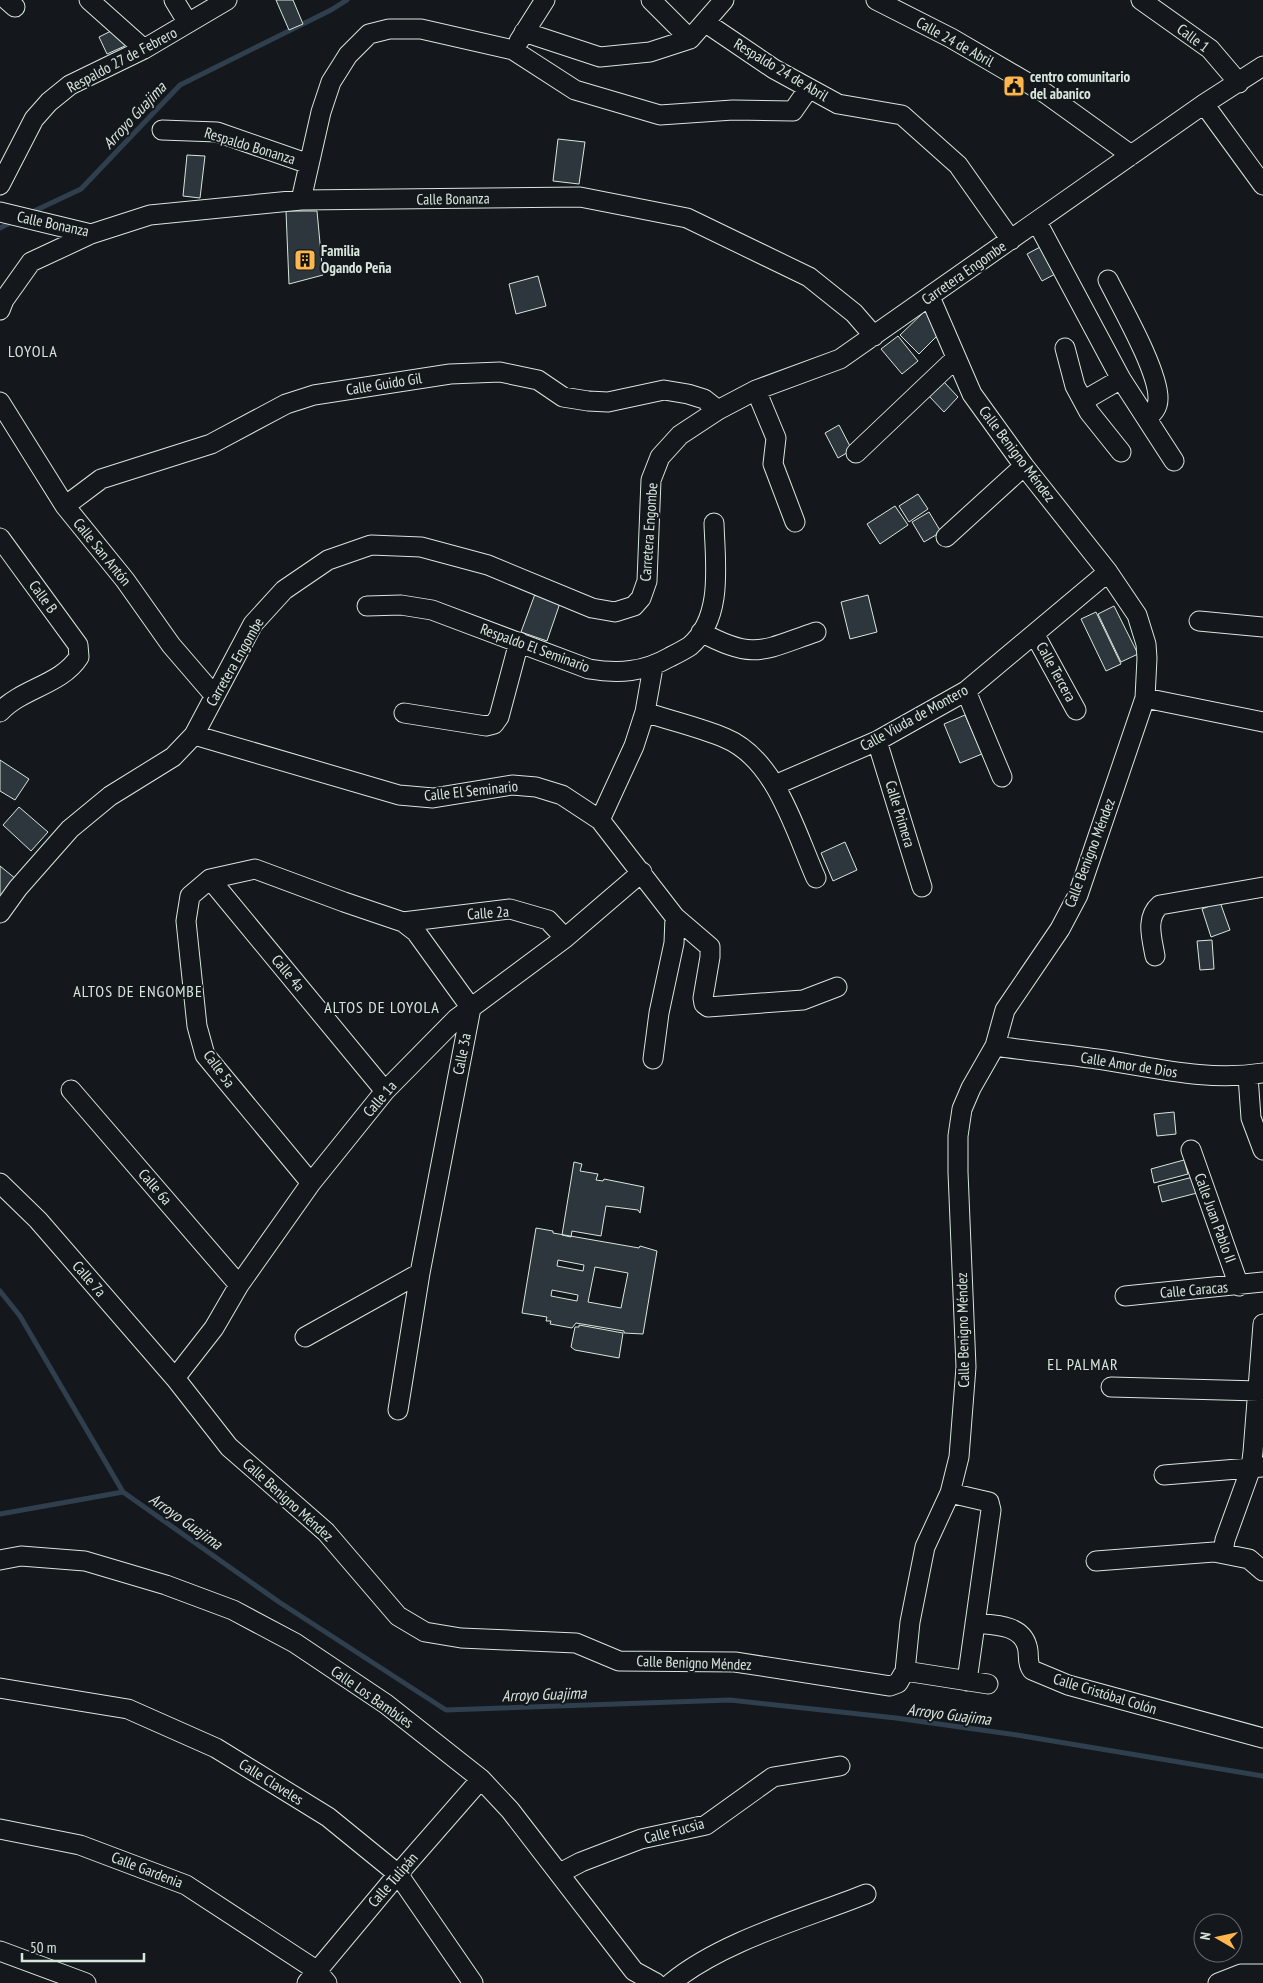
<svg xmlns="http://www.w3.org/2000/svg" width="1263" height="1983" font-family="'PT Sans Narrow',sans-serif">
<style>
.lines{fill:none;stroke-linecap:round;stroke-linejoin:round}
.stream{stroke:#2f3f4d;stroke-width:5}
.building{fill:#2c363c;stroke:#d8e6dc;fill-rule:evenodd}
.minor-casing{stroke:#d8e6dc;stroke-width:21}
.minor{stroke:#14181c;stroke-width:19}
.labels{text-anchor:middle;stroke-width:4;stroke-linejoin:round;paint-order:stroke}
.street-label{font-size:15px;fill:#d8e6dc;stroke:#14181c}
.poi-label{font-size:15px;font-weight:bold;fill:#d8e6dc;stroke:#14181c;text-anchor:start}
.water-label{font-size:16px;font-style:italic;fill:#d8e6dc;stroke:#14181c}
.neighbourhood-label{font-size:16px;letter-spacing:1px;fill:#d8e6dc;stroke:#14181c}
</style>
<rect width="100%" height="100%" fill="#14181c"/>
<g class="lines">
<path class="stream" d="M 30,213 L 81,189 L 180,85 L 331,10 L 347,0
M 0,228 L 14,221
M 0,1291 L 20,1316 L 123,1492 L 279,1602 L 446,1710 L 730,1700 L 896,1718 L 1017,1735 L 1263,1776
M 0,1514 L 123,1492"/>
</g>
<path class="building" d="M 276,0 L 293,0 L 303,24 L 289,30 Z
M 119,27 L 127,45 L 107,54 L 99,37 Z
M 558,139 L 585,142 L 579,184 L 553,181 Z
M 187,155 L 205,156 L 200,198 L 183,196 Z
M 286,211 L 317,211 L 323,275 L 289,284 Z
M 1042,246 L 1057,273 L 1042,281 L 1027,254 Z
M 538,276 L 546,306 L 516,314 L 509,284 Z
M 925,311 L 943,330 L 919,354 L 900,335 Z
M 898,336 L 918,361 L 902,374 L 881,349 Z
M 944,382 L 958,397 L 944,412 L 929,396 Z
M 839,425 L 852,450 L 838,458 L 825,433 Z
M 918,494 L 928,509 L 909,522 L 899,506 Z
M 895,506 L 908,525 L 880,544 L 867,524 Z
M 929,512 L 941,532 L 924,542 L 912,522 Z
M 535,594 L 560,603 L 547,641 L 521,632 Z
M 868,595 L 877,632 L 850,639 L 841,602 Z
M 1114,606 L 1138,654 L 1121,662 L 1098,614 Z
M 1096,612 L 1121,664 L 1106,671 L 1081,619 Z
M 965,715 L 982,754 L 960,763 L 944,724 Z
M 0,760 L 29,779 L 15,800 L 0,791 Z
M 19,807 L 48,832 L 31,851 L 3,825 Z
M 845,842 L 857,870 L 833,881 L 821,853 Z
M 0,866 L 16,879 L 0,898 Z
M 1220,902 L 1230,930 L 1211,937 L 1202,909 Z
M 1212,940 L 1214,969 L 1200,970 L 1197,941 Z
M 1174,1112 L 1176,1134 L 1157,1136 L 1154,1114 Z
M 1184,1160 L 1188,1174 L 1154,1183 L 1151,1169 Z
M 574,1162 L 582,1164 L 580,1171 L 598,1174 L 596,1180 L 603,1181 L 604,1179 L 644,1187 L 640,1213 L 638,1210 L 606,1206 L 601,1236 L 572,1231 L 571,1237 L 562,1235 Z
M 1193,1177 L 1197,1193 L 1162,1202 L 1158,1186 Z
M 536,1228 L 553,1231 L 553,1233 L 639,1248 L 640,1246 L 657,1251 L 643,1334 L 624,1333 L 624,1331 L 576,1323 L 572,1328 L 550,1324 L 551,1321 L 546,1321 L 547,1317 L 522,1313 ZM 558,1260 L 584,1265 L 583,1271 L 557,1266 ZM 595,1267 L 628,1273 L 621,1308 L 588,1302 ZM 552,1290 L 578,1295 L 577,1301 L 551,1296 Z
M 579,1325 L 623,1333 L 619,1358 L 575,1350 L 571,1347 L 575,1327 L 579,1327 Z"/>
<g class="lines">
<g class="minor-casing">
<path id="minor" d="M 7,0 L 15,7
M 89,0 L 144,49
M 174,0 L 188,23
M 651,0 L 690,39
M 876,0 L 951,38 L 1045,93 L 1131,155
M 1141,0 L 1210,49 L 1239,83
M 706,23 L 774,69 L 838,104 L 902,115 L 958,165 L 1011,240
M 524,32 L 600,57 L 650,52 L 690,39 L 724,0
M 519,41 L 545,0
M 1204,104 L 1263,185
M 162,130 L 217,132 L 309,164
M 0,185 L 34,119 L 49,102 L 70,85 L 144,49 L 227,0
M 301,200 L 321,112 L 331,82 L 348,55 L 369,34 L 389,29 L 421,29 L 513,50 L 575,90 L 660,115 L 733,110 L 793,111 L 809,88
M 0,212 L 91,234
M 1037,222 L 1121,379 L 1174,461
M 1108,280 C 1121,306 1159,372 1158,399 C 1158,408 1153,413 1147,418
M 0,310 L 4,300 L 31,262 L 91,234 L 150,215 L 301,200 L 580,197 L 687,218 L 809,277 L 854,313 L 874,336
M 1065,348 L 1075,386 L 1089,412 L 1121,452
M 756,390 L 776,438 L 773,464 L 795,522
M 1083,401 L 1121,379
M 0,402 L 65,506 L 125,580 L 171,645 L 214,695
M 856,453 L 956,358
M 65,506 L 101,479 L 211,444 L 286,404 L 314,395 L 450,374 L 500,372 L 538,380 L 563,397 L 588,401 L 608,402 L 664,390 L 688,394 L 704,399 L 718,410
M 946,537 L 1024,466
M 0,538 L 78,645 L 79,657 C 61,685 22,688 0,712
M 367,606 L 401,605 L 432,610 L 589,669 C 619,674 644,672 670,657 C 676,654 684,650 690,646 C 724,617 715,562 714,523
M 1199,621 L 1263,627
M 701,632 C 754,661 763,650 816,632
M 1035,635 L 1076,710
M 966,691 L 1002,777
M 1145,698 L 1263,722
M 645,712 C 671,721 699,727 725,738 C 776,759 795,831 816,878
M 404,713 L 486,726 L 494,724 L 499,717 L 519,642
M 194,735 L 399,795 L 433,798 L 512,785 L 536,787 L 562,795 L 600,820 L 675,917 L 674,943 L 659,1013 L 653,1059
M 877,741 L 922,887
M 775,785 L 877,741 L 966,691 L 1108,572
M 600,820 L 634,746 L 645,712 L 653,667
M 210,879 L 385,1091
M 0,913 L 18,888 L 70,829 L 110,796 L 173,757 L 194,735 L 253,624 L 284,590 L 328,560 L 371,545 L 421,547 L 488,565 L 592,608 L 615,612 L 634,606 L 641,598 L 647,581 L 651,480 L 660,457 L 680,435 L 718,410 L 756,390 L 840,359 L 1204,104 L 1263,66
M 675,917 L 710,947 L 710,957 L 703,998 L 704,1004 L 708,1007 L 803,1000 L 837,987
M 403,922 L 510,909 L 548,920 L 565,938
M 1155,956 C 1152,938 1145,918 1160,905 L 1263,887
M 995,1046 C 1029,1051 1063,1054 1097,1059 C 1153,1067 1206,1082 1263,1073
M 1248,1076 L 1251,1118 L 1263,1150
M 71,1090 L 239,1285
M 1191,1150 L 1239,1286
M 0,1183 L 38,1220 L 175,1378 L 229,1447 L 326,1532 L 398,1616 L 425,1632 L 461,1638 L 576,1643 L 619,1661 L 735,1662 L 890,1686 L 898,1683 L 905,1671 L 910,1622 L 925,1547 L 950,1493 L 959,1457 L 966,1367 L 958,1172 L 958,1136 L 962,1109 L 971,1088 L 995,1046 L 1005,1010 L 1060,929 L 1078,895 L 1145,698 L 1147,658 L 1146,644 L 1137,615 L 1108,572 L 1024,466 L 972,394 L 930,297
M 311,1183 L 205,1055 L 197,1026 L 186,921 L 190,896 L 210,879 L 255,869 L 344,902 L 403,922 L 416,932 L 471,1008 L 420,1273 L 398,1410
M 1125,1296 L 1263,1282
M 305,1337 L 420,1273
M 175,1378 L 214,1328 L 239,1285 L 311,1183 L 385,1091 L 456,1019 L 565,938 L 642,872
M 1111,1387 L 1259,1391
M 1164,1475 L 1262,1467
M 950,1493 L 989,1502 L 991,1510 L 967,1681
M 1223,1553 L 1225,1540 L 1251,1468 L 1253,1452 L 1263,1324
M 0,1560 L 21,1556 L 85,1561 L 166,1585 L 233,1610 L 295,1643 L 386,1704 L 481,1779 L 510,1810 L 634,1971 L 656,1983
M 1096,1561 L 1214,1552 L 1249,1559 L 1263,1571
M 975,1623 C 993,1625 1021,1624 1027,1646 C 1030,1655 1026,1662 1032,1670 L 1068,1685 L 1263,1738
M 905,1671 L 988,1684
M 0,1688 L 128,1709 L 216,1748 L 328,1817 L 398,1874 L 473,1983
M 0,1829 L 80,1845 L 186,1885 L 316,1970 L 327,1983
M 560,1873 L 581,1862 L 641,1839 L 706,1825 L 773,1777 L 840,1766
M 0,1951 L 86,1983
M 307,1983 L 398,1874 L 481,1779
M 671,1983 C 722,1941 803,1919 866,1894
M 1218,1983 L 1241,1974 L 1263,1974"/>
</g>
<use href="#minor" class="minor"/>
</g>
<defs>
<g id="civic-square" transform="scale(1.125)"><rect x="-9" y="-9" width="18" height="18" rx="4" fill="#ffb74d" stroke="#14181c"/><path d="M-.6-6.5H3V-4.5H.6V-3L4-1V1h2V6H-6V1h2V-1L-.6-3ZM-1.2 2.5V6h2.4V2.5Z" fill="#111"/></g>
<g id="building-square" transform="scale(1.125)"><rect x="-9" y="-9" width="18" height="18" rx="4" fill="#ffb74d" stroke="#14181c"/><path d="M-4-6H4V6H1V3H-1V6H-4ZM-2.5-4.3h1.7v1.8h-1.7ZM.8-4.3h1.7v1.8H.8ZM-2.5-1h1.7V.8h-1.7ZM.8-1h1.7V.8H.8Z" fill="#111"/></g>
</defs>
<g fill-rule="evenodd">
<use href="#civic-square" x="1014" y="86"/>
<use href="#building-square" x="305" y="260"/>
</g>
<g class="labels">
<g class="street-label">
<text transform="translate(1193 38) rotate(37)" y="5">Calle 1</text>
<text transform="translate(955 42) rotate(29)" y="5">Calle 24 de Abril</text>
<text transform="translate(122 60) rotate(-28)" y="5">Respaldo 27 de Febrero</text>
<text transform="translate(781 70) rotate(31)" y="5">Respaldo 24 de Abril</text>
<text transform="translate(250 146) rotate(17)" y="5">Respaldo Bonanza</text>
<text transform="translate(453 199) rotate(-1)" y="5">Calle Bonanza</text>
<text transform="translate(53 224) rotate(12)" y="5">Calle Bonanza</text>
<text transform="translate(964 273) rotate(-35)" y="5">Carretera Engombe</text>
<text transform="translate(384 384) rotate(-9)" y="5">Calle Guido Gil</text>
<text transform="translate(1017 454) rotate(53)" y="5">Calle Benigno Méndez</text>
<text transform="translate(649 532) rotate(-86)" y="5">Carretera Engombe</text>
<text transform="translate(102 552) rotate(51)" y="5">Calle San Antón</text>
<text transform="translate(43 597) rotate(54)" y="5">Calle B</text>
<text transform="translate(535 648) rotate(20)" y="5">Respaldo El Seminario</text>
<text transform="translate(235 662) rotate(-60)" y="5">Carretera Engombe</text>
<text transform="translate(1056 672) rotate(61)" y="5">Calle Tercera</text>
<text transform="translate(914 718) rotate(-29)" y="5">Calle Viuda de Montero</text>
<text transform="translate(471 791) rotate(-6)" y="5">Calle El Seminario</text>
<text transform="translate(900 814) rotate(73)" y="5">Calle Primera</text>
<text transform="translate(1090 853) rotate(-69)" y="5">Calle Benigno Méndez</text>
<text transform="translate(488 913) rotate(-4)" y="5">Calle 2a</text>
<text transform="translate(288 973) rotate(50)" y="5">Calle 4a</text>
<text transform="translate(462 1054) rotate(-79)" y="5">Calle 3a</text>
<text transform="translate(1129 1065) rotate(9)" y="5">Calle Amor de Dios</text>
<text transform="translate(219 1069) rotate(54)" y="5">Calle 5a</text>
<text transform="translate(380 1099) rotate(-49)" y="5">Calle 1a</text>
<text transform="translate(155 1187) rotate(49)" y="5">Calle 6a</text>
<text transform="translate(1215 1218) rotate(70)" y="5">Calle Juan Pablo II</text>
<text transform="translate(89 1279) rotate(49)" y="5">Calle 7a</text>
<text transform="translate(1194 1290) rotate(-5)" y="5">Calle Caracas</text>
<text transform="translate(963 1330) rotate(-91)" y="5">Calle Benigno Méndez</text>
<text transform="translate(288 1500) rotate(42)" y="5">Calle Benigno Méndez</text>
<text transform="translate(694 1663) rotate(2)" y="5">Calle Benigno Méndez</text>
<text transform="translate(1105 1694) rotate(17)" y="5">Calle Cristóbal Colón</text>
<text transform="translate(372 1697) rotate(35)" y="5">Calle Los Bambúes</text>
<text transform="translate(271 1782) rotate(32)" y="5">Calle Claveles</text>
<text transform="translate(674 1831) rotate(-15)" y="5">Calle Fucsia</text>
<text transform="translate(147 1870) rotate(21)" y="5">Calle Gardenia</text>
<text transform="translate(393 1880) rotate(-49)" y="5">Calle Tulipán</text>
</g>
<g class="poi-label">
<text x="1030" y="82">centro comunitario<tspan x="1030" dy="17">del abanico</tspan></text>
<text x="321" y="256">Familia<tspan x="321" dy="17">Ogando Peña</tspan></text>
</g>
<g class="water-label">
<text transform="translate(134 115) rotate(-47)" y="6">Arroyo Guajima</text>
<text transform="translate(186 1521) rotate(35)" y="6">Arroyo Guajima</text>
<text transform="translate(544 1694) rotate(-2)" y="6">Arroyo Guajima</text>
<text transform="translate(949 1714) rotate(7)" y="6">Arroyo Guajima</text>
</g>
<g class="neighbourhood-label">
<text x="33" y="357">LOYOLA</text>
<text x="138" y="997">ALTOS DE ENGOMBE</text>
<text x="382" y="1013">ALTOS DE LOYOLA</text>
<text x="1083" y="1370">EL PALMAR</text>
</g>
</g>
<g transform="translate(1218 1938) rotate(279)"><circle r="24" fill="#14181c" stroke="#626a69"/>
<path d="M0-4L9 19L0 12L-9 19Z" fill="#ffb74d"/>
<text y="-8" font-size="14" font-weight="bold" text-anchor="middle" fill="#d8e6dc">N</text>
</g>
<path d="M22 1953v8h122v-8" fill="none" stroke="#d8e6dc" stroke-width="2.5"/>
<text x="30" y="1953" font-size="15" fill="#d8e6dc" stroke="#14181c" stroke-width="4" paint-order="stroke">50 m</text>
</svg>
